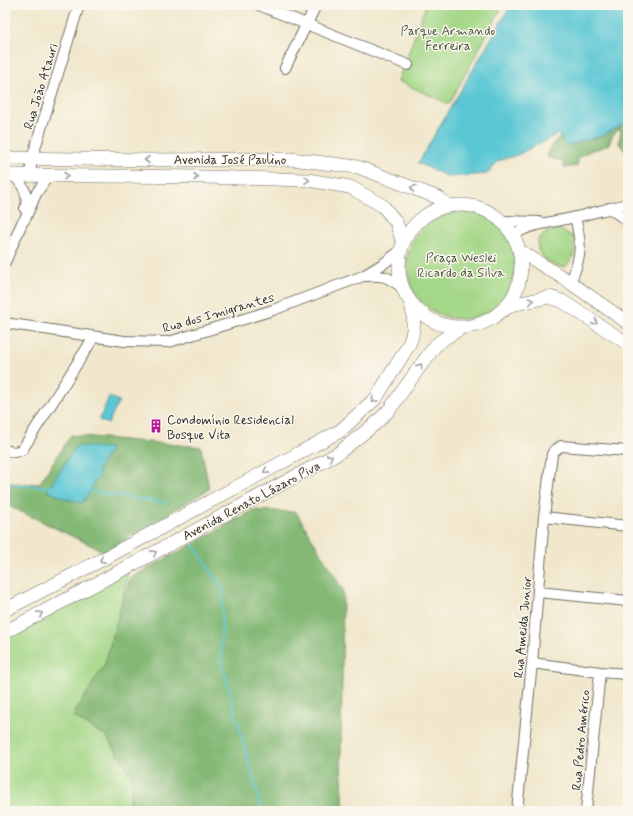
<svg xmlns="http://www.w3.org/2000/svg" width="633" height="816" font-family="Mynerve,sans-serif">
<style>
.green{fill:#a4d787;stroke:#688159}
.forest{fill:#83b874;stroke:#577250}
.water{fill:#5bc7d4;stroke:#437980}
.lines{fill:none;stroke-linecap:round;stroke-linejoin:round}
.stream{stroke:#5bc7d4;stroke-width:2}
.minor-casing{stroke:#706d63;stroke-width:12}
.major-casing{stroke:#706d63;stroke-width:14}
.minor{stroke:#fff;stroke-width:10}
.major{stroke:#fff;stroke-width:13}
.oneway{stroke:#a0a0a0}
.labels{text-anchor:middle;stroke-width:3;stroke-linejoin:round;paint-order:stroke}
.park-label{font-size:13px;fill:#495642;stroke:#fbf7ec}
.street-label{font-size:13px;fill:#2b2b2b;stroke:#fbf7ec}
.poi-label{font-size:13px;fill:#2b2b2b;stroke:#fbf7ec;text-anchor:start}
</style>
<rect width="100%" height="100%" fill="#fbf7ec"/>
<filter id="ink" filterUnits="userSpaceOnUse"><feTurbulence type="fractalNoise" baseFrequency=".025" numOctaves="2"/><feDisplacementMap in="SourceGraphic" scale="8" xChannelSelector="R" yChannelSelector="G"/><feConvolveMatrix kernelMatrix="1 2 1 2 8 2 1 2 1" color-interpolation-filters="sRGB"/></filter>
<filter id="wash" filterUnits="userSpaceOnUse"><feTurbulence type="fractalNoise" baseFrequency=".012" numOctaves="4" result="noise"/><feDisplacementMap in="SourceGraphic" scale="16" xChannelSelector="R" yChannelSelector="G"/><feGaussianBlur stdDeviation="0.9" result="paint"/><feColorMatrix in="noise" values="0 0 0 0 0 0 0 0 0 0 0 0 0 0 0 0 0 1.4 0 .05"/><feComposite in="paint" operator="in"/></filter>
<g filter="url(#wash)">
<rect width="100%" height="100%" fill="#f0e7cc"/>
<path class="green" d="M 426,5 L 503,5 L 449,104 L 398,81 Z
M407 265a54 54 0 1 1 108 0a54 54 0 1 1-108 0Z
M 559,229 L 574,237 C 576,250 575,258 565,267 C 540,266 521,234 559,229 Z
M 129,566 L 122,602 L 105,664 L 73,716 L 107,737 L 133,778 L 129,811 L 5,811 L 5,632 Z"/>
<path class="forest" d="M 628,118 L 628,151 L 624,150 L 619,143 L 621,130 L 619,129 L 612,136 L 609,144 L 603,147 L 590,151 L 579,157 L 577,166 L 565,168 L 562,161 L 547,157 C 549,148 553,142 560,136 Z
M 71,435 L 201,447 L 209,489 L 105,552 L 5,504 L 5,483 L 39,484 Z
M 253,510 L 296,512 L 343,590 L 341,763 L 344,811 L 129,811 L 133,778 L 107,737 L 73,716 L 105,664 L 122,602 L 130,578 L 193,544 Z"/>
<path class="water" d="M 511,5 L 628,5 L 628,122 L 602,136 L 566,146 L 558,134 L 517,155 L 498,161 L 487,174 L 449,177 L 418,163 Z
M 109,397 L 119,401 L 108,424 L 99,420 Z
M 76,446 L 111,448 L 99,468 L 99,479 L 94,481 L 94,485 L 82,503 L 64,498 L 47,491 Z"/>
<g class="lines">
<path class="stream" d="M 5,485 L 52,487
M 88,491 L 165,503
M 193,544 L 223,590 L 221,660 L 262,811"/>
</g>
</g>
<g filter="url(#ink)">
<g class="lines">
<g class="minor-casing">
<path id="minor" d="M 259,5 L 408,65
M 285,68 L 316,5
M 12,175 C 23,183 30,196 25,209
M 30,175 L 32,158 L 79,5
M 609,208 L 628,221
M 503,221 L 539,222
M 513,235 C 532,223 555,222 576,217 C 593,213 610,208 628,204
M 5,262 L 22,223 L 25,219 L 36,194 L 48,176
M 365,276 C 384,275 387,276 403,288
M 570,283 C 582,256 582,245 575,217
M 5,323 L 124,341 L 169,342 L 273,310 L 363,276 L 383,264 L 400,251
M 5,450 L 14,452 L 22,450 L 94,337
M 544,517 L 628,526
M 538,592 L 628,601
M 532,663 L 600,672 L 628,674
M 517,811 L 532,663 L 544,517 L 552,454 L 554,451 L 561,446 L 628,451
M 586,811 L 600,672"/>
</g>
<g class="major-casing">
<path id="major" d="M 5,158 L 152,160 L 291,159 L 358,167 L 439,198 L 447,205
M 5,175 L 205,177 L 308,180 L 350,187 L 383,206 L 396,222 L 403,243
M399 266a61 61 0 1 1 122 0a61 61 0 1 1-122 0Z
M 520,251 L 565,279 L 628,323
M 504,310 L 511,305 L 549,297 L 562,301 L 628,344
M 5,610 L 109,556 L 340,431 L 376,398 L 407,348 C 415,334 415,319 411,303
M 5,632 L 139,561 L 337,454 L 375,424 L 390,409 L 418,369 L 436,345 L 445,338 L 463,327"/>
</g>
<use href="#minor" class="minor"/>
<use href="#major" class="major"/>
</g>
<defs><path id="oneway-chevron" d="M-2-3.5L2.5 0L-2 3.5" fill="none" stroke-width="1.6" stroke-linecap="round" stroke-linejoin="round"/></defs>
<g class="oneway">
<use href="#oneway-chevron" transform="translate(147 160) rotate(-180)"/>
<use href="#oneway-chevron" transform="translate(66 176)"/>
<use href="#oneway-chevron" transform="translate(196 177)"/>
<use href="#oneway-chevron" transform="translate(307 180) rotate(5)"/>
<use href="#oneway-chevron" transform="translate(413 188) rotate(-159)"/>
<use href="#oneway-chevron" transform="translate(531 301) rotate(-12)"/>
<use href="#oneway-chevron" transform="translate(595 322) rotate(35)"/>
<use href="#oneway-chevron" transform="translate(420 366) rotate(-55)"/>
<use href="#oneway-chevron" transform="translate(374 400) rotate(131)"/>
<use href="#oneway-chevron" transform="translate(330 457) rotate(-29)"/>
<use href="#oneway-chevron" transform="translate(266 471) rotate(152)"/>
<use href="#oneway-chevron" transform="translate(154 553) rotate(-29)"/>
<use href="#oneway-chevron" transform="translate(102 560) rotate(153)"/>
<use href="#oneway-chevron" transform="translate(40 614) rotate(-28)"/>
</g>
</g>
<defs>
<g id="building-bare" transform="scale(1.08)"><path d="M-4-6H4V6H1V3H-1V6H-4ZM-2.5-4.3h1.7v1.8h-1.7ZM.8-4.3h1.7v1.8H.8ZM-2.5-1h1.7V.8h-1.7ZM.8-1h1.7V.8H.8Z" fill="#b5179e" stroke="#fbf7ec" stroke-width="2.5" paint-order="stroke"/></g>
</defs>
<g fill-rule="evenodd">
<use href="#building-bare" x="156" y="426"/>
</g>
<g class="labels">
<g class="park-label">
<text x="448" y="35">Parque Armando<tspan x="448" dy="15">Ferreira</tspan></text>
<text x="461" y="262">Praça Weslei<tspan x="461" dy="15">Ricardo da Silva</tspan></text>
</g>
<g class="street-label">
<text transform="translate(40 86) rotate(-73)" y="5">Rua João Atauri</text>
<text x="230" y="164">Avenida José Paulino</text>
<text transform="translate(218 312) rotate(-16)" y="5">Rua dos Imigrantes</text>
<text transform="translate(251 500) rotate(-28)" y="5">Avenida Renato Lázaro Piva</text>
<text transform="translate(522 627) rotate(-85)" y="5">Rua Ameida Junior</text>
<text transform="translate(580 740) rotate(-85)" y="5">Rua Pedro Américo</text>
</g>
<g class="poi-label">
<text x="167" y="424">Condomínio Residencial<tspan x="167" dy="15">Bosque Vita</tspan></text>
</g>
</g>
<rect width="633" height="816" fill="none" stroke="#fbf7ec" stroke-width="20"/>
</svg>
